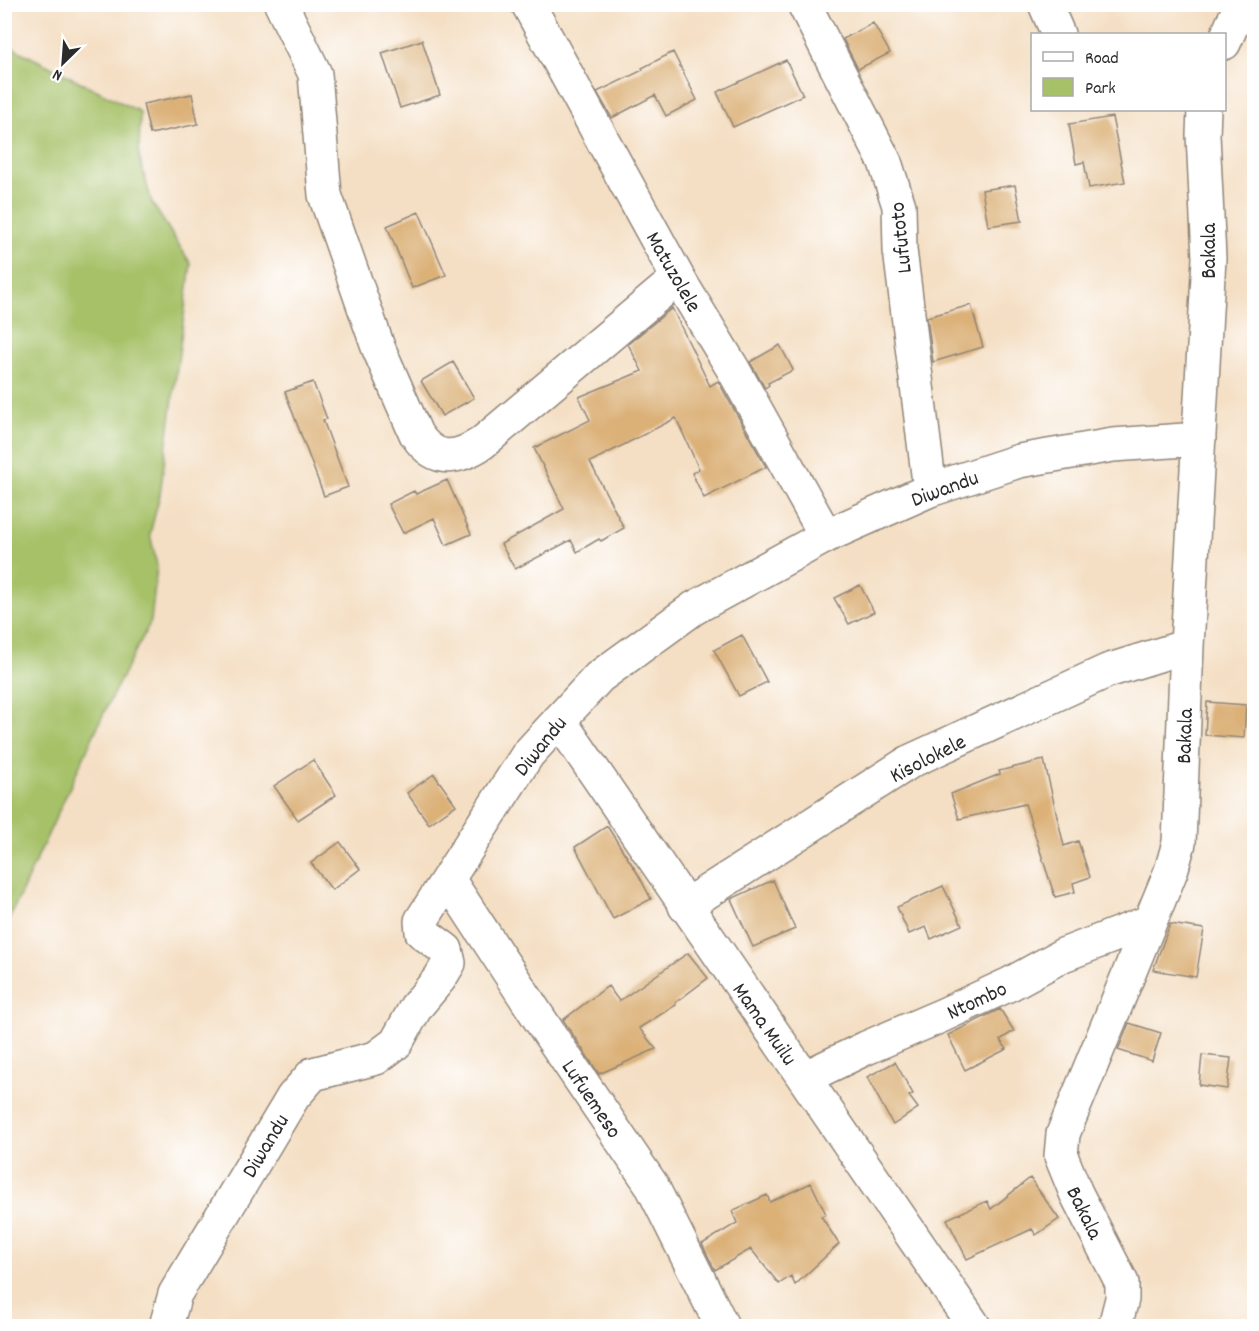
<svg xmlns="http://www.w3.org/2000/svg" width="1259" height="1331" font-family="Dekko,sans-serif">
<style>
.green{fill:#a6c167;stroke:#687649;stroke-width:1.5}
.building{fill:#dbb178}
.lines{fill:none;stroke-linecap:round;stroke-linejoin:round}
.minor-casing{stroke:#908578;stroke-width:36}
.minor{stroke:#fff;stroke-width:33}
.labels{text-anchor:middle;stroke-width:6;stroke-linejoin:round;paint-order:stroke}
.street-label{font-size:22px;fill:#2b2b2b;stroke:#fff}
</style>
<rect width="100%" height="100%" fill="#fff"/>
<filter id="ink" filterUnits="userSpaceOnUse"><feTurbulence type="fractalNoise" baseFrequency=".0167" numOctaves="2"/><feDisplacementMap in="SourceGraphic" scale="12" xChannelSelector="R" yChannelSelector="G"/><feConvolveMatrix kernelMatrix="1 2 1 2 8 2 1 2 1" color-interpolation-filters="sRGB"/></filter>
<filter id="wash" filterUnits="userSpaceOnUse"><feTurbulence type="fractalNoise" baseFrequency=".008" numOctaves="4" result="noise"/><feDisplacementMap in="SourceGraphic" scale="24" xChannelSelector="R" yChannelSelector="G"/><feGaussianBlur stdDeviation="1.35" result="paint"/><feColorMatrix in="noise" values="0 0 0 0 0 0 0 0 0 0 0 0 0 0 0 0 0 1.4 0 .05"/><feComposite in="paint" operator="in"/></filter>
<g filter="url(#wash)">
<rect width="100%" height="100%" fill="#f4dfc4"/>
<path class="green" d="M 5,44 L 140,112 L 139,157 L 152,203 L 191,264 L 160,494 L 150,534 L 157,566 L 151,621 L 108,704 L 5,928 Z"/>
<g id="blocks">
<path class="building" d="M 873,23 L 890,53 L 858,69 L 843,39 Z
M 422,40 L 440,95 L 400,108 L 382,53 Z
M 673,52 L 697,100 L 666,116 L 655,95 L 612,118 L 597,92 L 643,70 L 642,68 Z
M 786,60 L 803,95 L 733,127 L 717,92 Z
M 192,94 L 198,124 L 150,134 L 143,104 Z
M 1112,117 L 1125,182 L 1089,188 L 1084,162 L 1076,164 L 1069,124 Z
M 1015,185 L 1022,221 L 988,226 L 982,190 Z
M 419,212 L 446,275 L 412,288 L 387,226 Z
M 971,305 L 983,347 L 933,362 L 927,317 Z
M 672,308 L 710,386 L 718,381 L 766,467 L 704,498 L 692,473 L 699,469 L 676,418 L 590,462 L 624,528 L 601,541 L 599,539 L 577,552 L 571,540 L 515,569 L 501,544 L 564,509 L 534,448 L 590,420 L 579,397 L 642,371 L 628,344 Z
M 780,345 L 793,370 L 768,383 L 769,385 L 765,388 L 750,362 Z
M 453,362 L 474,398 L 442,416 L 421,381 Z
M 313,382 L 327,419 L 323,420 L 348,487 L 324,496 L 285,392 Z
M 447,480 L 471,534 L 446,545 L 434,518 L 403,533 L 388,504 L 414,491 L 416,494 Z
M 860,585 L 874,612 L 849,624 L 834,598 Z
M 742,635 L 767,682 L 739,696 L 714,650 Z
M 1207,702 L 1246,705 L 1244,738 L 1205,735 Z
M 313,760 L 336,795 L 298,820 L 274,786 Z
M 1044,760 L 1064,846 L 1078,841 L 1090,877 L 1073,883 L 1075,892 L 1055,897 L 1025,804 L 959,819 L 951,794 L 1000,774 L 999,771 Z
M 434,774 L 456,805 L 429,824 L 407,793 Z
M 607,826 L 638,874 L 651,899 L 613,919 L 575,847 Z
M 340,842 L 360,869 L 332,890 L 311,863 Z
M 773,880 L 795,929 L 753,947 L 731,899 Z
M 943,886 L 962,925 L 931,939 L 926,927 L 909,934 L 897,907 Z
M 1170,924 L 1204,929 L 1196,977 L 1153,970 Z
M 688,953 L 708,978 L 675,1003 L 676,1005 L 639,1028 L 656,1049 L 599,1074 L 563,1020 L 608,986 L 619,1001 Z
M 1000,1009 L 1014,1031 L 1000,1040 L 1007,1049 L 965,1070 L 948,1035 Z
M 1129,1023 L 1161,1033 L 1152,1061 L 1118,1050 Z
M 1202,1055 L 1231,1058 L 1227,1089 L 1199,1085 Z
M 895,1062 L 913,1094 L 909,1096 L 918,1108 L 893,1125 L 867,1077 Z
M 1030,1178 L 1059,1219 L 1036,1235 L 1032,1229 L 967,1259 L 947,1219 L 987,1201 L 991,1209 Z
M 811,1183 L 826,1214 L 821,1216 L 839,1244 L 795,1285 L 791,1276 L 779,1284 L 751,1249 L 715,1270 L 702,1244 L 737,1223 L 732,1211 L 767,1195 L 770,1202 Z"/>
</g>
</g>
<g filter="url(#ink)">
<use href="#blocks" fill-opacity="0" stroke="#908578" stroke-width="1.5"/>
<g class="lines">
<g class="minor-casing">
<path id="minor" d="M 281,4 L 315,74 L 325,195 L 378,347 L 416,434 C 435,463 456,460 482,443 L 678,278
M 528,4 L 678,278 L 733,369 L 826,536
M 804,4 L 885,162 L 899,206 L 900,250 L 930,490
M 1045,4 L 1058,34
M 1224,43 L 1241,4
M 559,720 L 974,1326
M 448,879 L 552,1038 L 651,1184 L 722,1326
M 685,906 L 911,761 L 1107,671 L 1187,646
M 804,1078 L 866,1048 L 943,1015 L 1010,984 L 1063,955 L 1149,922
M 166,1326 L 175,1294 L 293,1097 L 313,1074 L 376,1058 L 396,1043 L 416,1007 L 440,978 L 449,963 L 446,950 L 422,932 L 421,921 L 528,754 L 599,677 L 694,608 L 826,536 L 930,490 L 1019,461 L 1113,445 L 1199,439
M 1115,1326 L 1122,1299 L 1122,1283 L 1076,1193 L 1061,1156 L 1063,1134 L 1171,871 L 1179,843 L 1187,646 L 1209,258 L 1203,135 L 1204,110"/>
</g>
<use href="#minor" class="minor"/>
</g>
</g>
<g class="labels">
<g class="street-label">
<text transform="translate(899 238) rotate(-96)" y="8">Lufutoto</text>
<text transform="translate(1207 251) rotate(-90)" y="8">Bakala</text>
<text transform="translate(675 271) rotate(60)" y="8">Matuzolele</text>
<text transform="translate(944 487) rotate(-20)" y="8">Diwandu</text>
<text transform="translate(1183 736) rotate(-88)" y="8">Bakala</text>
<text transform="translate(539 745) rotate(-51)" y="8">Diwandu</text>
<text transform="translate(927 757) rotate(-27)" y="8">Kisolokele</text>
<text transform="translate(976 999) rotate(-25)" y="8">Ntombo</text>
<text transform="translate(766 1023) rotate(55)" y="8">Mama Muilu</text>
<text transform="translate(593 1098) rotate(56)" y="8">Lufuemeso</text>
<text transform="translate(264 1145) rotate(-59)" y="8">Diwandu</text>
<text transform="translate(1086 1212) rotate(64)" y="8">Bakala</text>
</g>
</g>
<rect width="1259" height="1331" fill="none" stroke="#fff" stroke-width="24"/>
<rect x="1031" y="33" width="195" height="78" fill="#ffffff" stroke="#aaaaaa" stroke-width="1.5"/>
<rect x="1043" y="52" width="30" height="9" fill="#ffffff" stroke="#aaaaaa" stroke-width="1.5"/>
<text x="1085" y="63" font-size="18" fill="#2b2b2b">Road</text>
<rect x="1043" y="78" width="30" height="18" fill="#a6c167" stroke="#aaaaaa" stroke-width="1.5"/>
<text x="1085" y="93" font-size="18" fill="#2b2b2b">Park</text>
<g transform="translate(63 63) rotate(205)" stroke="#ffffff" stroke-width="4.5" paint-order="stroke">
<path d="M0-4.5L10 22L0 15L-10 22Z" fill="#2b2b2b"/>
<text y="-9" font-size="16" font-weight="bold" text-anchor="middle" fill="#2b2b2b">N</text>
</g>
</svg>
